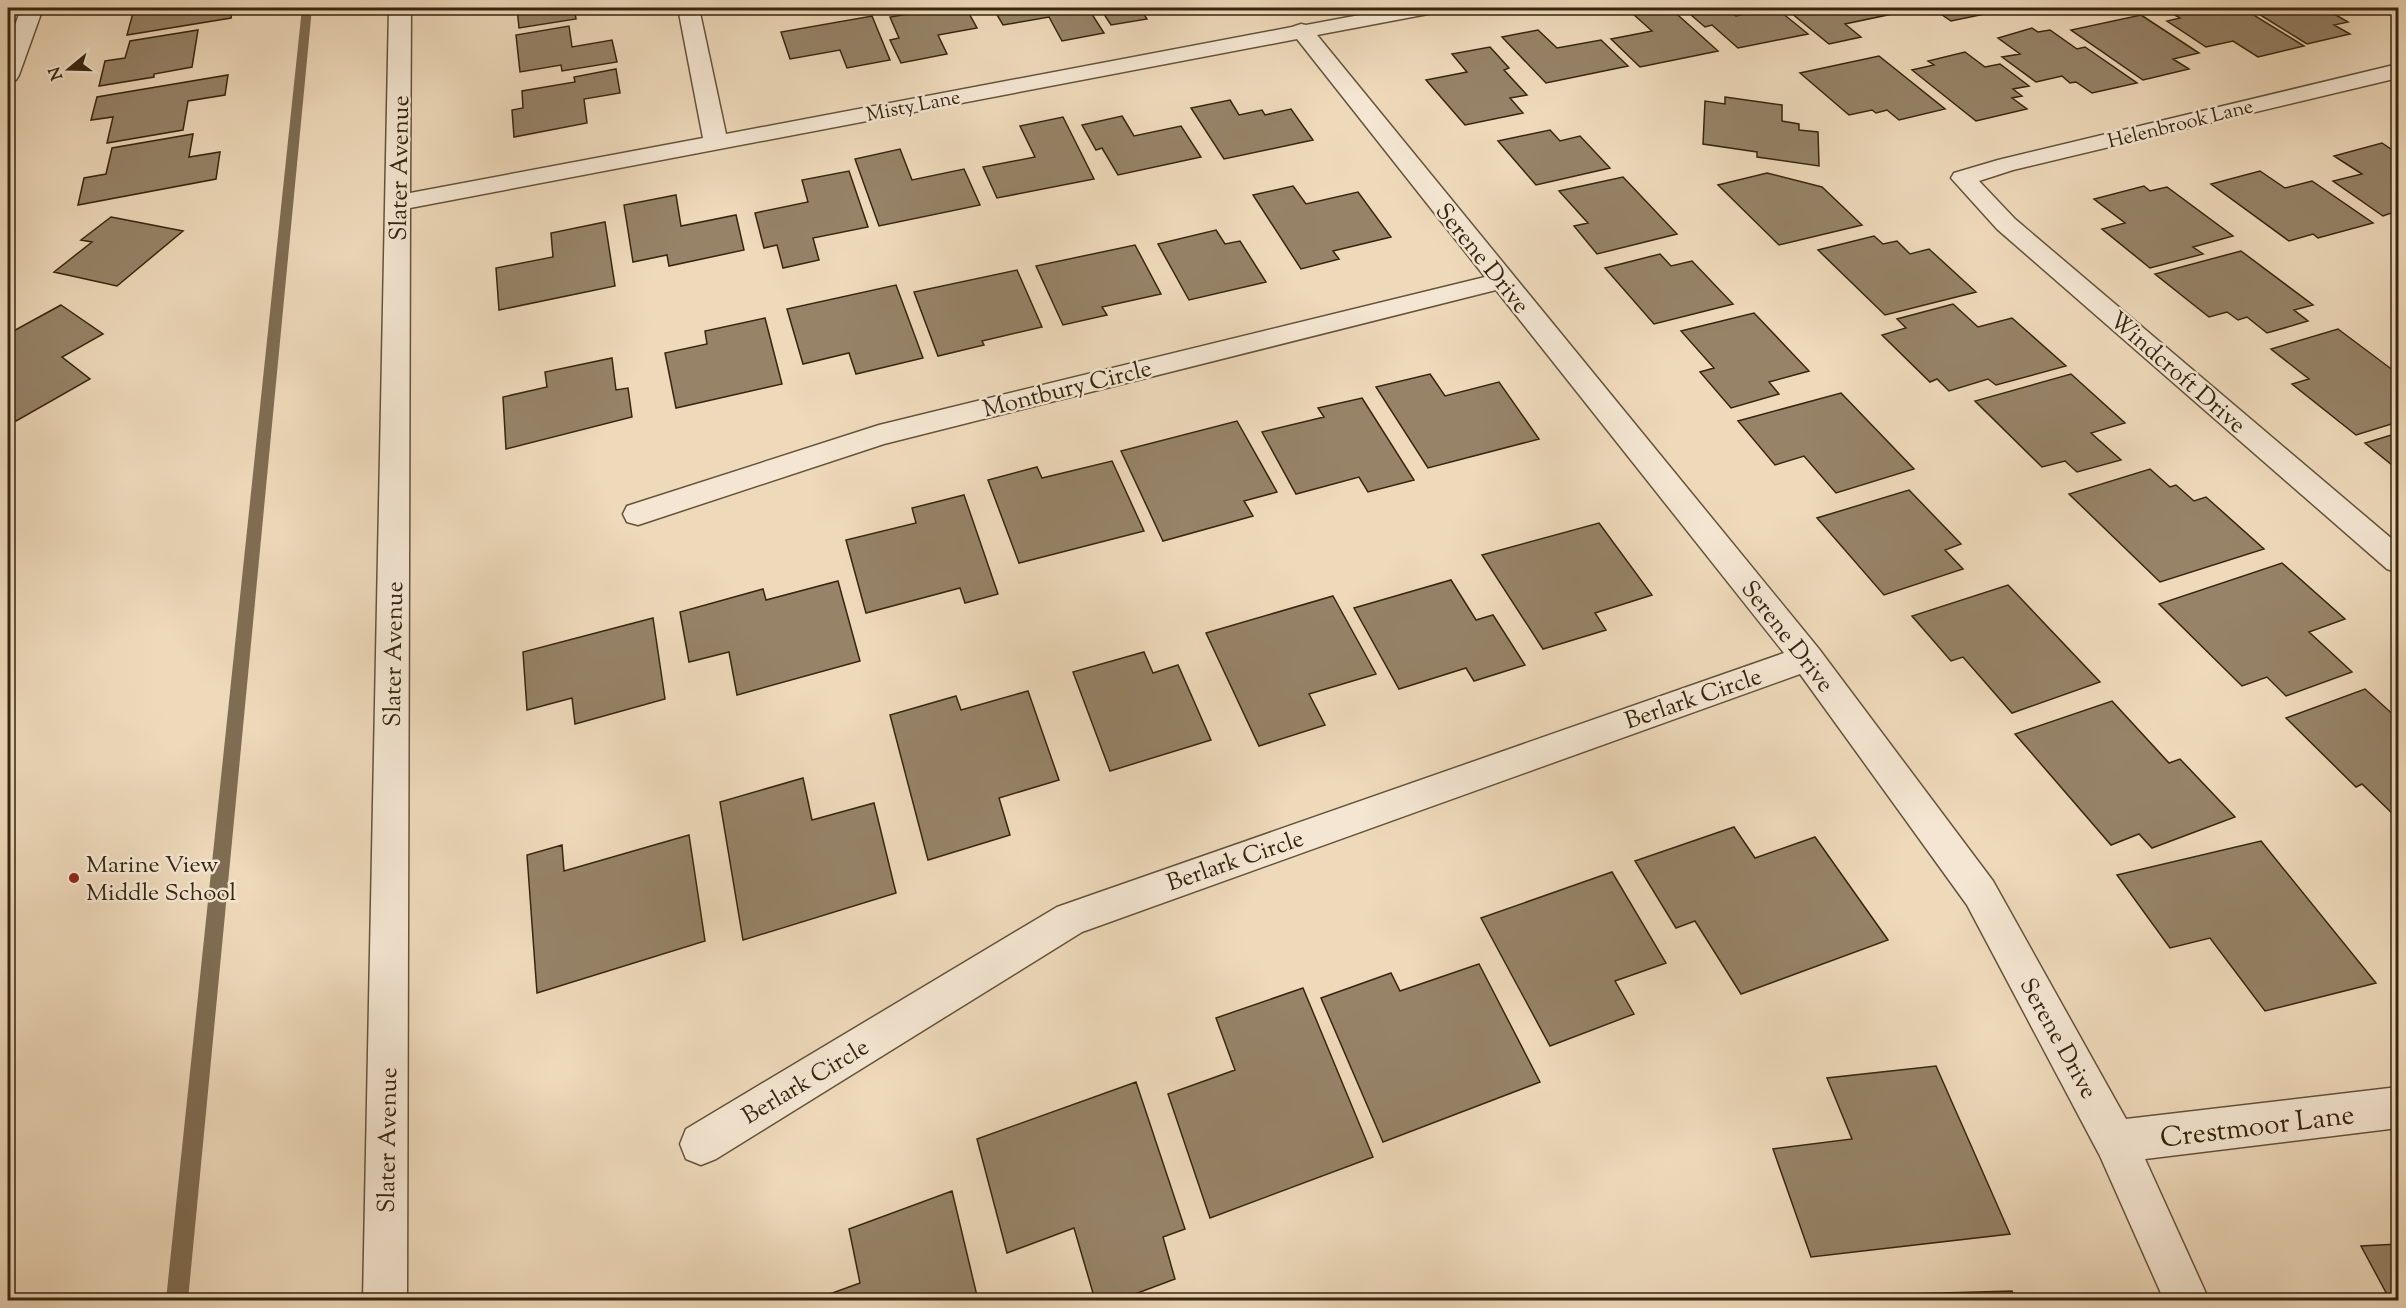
<svg xmlns="http://www.w3.org/2000/svg" width="2406" height="1308" font-family="'Sorts Mill Goudy',serif">
<style>
.lines{fill:none;stroke-linecap:round;stroke-linejoin:round}
.stream{fill:#7f6d53;fill-rule:evenodd}
.building{fill:#968368;stroke:#36260f;stroke-width:1.5}
.minor-casing{stroke:#64533a;stroke-width:3}
.minor{fill:#f4e6d2;fill-rule:evenodd}
.poi-dot{fill:#8f2418;stroke:#f4e6d2;stroke-width:2}
.labels{text-anchor:middle;stroke-width:5;stroke-linejoin:round;paint-order:stroke}
.far-street-label{font-size:20px;fill:#36260f;stroke:#f4e6d2}
.street-label{font-size:24px;fill:#36260f;stroke:#f4e6d2}
.poi-label{font-size:24px;fill:#36260f;stroke:#f4e6d2;text-anchor:start}
.near-street-label{font-size:28px;fill:#36260f;stroke:#f4e6d2}
</style>
<rect width="100%" height="100%" fill="#eed9ba"/>
<filter id="stains"><feTurbulence type="fractalNoise" baseFrequency=".00333" numOctaves="4"/><feColorMatrix values="0 0 0 0 .2 0 0 0 0 .09 0 0 0 0 .02 0 0 0 .5 -.17"/></filter>
<radialGradient id="worn" r=".72"><stop offset=".6" stop-color="#630" stop-opacity="0"/><stop offset="1" stop-color="#630" stop-opacity=".3"/></radialGradient>
<g class="lines">
<path class="stream" d="M 302,8 L 312,8 L 188,1300 L 166,1300 Z"/>
</g>
<path class="building" d="M 124,8 L 233,8 L 231,18 L 127,35 L 133,13 L 122,14 Z
M 517,8 L 574,8 L 576,19 L 519,28 Z
M 919,8 L 966,8 L 977,28 L 938,35 L 947,54 L 901,63 L 890,40 L 899,38 L 890,17 L 921,12 Z
M 993,8 L 1088,8 L 1104,33 L 1062,41 L 1049,17 L 1003,25 Z
M 1100,8 L 1140,8 L 1147,19 L 1111,25 Z
M 1663,8 L 1670,8 L 1718,51 L 1640,67 L 1611,39 L 1652,31 L 1633,14 Z
M 1683,8 L 1726,8 L 1736,16 L 1776,8 L 1808,34 L 1738,48 L 1712,25 L 1705,27 Z
M 1785,8 L 1884,8 L 1892,14 L 1845,24 L 1861,37 L 1829,44 Z
M 1932,8 L 1982,8 L 1990,13 L 1951,21 Z
M 2163,8 L 2229,8 L 2234,11 L 2244,9 L 2304,46 L 2258,57 L 2233,41 L 2206,47 L 2167,21 L 2180,18 Z
M 2249,8 L 2341,8 L 2347,11 L 2334,14 L 2348,22 L 2334,25 L 2350,34 L 2307,44 Z
M 2141,15 L 2199,53 L 2173,59 L 2189,69 L 2143,80 L 2071,30 Z
M 872,16 L 890,60 L 847,68 L 840,50 L 790,59 L 781,32 Z
M 569,26 L 572,47 L 612,40 L 617,62 L 562,71 L 561,65 L 520,72 L 516,35 Z
M 2032,28 L 2038,32 L 2050,30 L 2077,49 L 2085,47 L 2137,83 L 2092,93 L 2076,82 L 2070,83 L 2062,76 L 2036,82 L 2002,57 L 2020,54 L 1998,38 Z
M 198,30 L 192,67 L 154,74 L 154,77 L 99,86 L 105,61 L 125,58 L 130,41 Z
M 1538,30 L 1557,48 L 1601,40 L 1628,66 L 1546,83 L 1502,37 Z
M 1490,47 L 1509,68 L 1504,70 L 1527,95 L 1510,98 L 1523,113 L 1465,125 L 1426,80 L 1467,72 L 1452,54 Z
M 1965,52 L 1985,67 L 2000,64 L 2029,86 L 2013,89 L 2022,96 L 2012,98 L 2027,109 L 1976,121 L 1912,70 L 1934,65 L 1928,61 Z
M 1879,56 L 1945,109 L 1899,120 L 1887,110 L 1876,113 L 1872,110 L 1849,115 L 1800,73 Z
M 616,69 L 620,93 L 584,99 L 587,123 L 514,137 L 512,110 L 523,108 L 522,91 L 575,82 L 574,77 Z
M 228,75 L 225,95 L 188,101 L 183,130 L 107,143 L 113,117 L 91,120 L 97,97 Z
M 1725,97 L 1782,105 L 1782,121 L 1799,124 L 1799,130 L 1818,132 L 1819,166 L 1757,157 L 1757,152 L 1703,144 L 1705,101 L 1725,104 Z
M 1230,100 L 1239,115 L 1262,110 L 1265,115 L 1291,109 L 1313,140 L 1224,159 L 1191,108 Z
M 1122,116 L 1134,136 L 1181,126 L 1201,157 L 1118,175 L 1102,148 L 1096,150 L 1082,125 Z
M 1063,117 L 1094,179 L 997,198 L 983,167 L 1035,157 L 1020,126 Z
M 1550,130 L 1560,141 L 1580,136 L 1610,168 L 1536,185 L 1498,141 Z
M 193,134 L 189,157 L 220,152 L 216,179 L 78,205 L 84,178 L 106,174 L 112,148 Z
M 2382,143 L 2398,154 L 2398,219 L 2391,213 L 2383,216 L 2333,181 L 2362,174 L 2334,156 Z
M 900,149 L 912,180 L 964,169 L 980,205 L 879,226 L 855,159 Z
M 849,171 L 868,227 L 813,238 L 819,260 L 783,268 L 777,245 L 764,248 L 755,213 L 808,202 L 802,180 Z
M 2260,171 L 2285,188 L 2312,181 L 2373,223 L 2318,238 L 2313,234 L 2289,241 L 2211,184 Z
M 1767,173 L 1822,187 L 1862,225 L 1779,245 L 1718,185 Z
M 1623,177 L 1677,234 L 1597,254 L 1574,226 L 1588,223 L 1559,191 Z
M 1293,186 L 1306,204 L 1358,192 L 1391,237 L 1333,251 L 1339,259 L 1301,269 L 1253,195 Z
M 2144,186 L 2150,191 L 2167,187 L 2233,236 L 2193,247 L 2203,254 L 2150,268 L 2102,229 L 2125,223 L 2094,199 Z
M 676,195 L 681,226 L 736,215 L 744,250 L 669,266 L 667,255 L 633,262 L 624,205 Z
M 111,217 L 183,231 L 117,286 L 54,272 L 92,242 L 81,240 Z
M 605,222 L 615,286 L 499,310 L 496,268 L 553,257 L 551,233 Z
M 1216,230 L 1225,244 L 1240,241 L 1266,282 L 1189,300 L 1158,244 Z
M 1874,236 L 1883,244 L 1897,241 L 1910,254 L 1929,249 L 1976,292 L 1885,315 L 1818,250 Z
M 1135,245 L 1161,294 L 1102,307 L 1107,315 L 1063,325 L 1036,266 Z
M 2241,251 L 2313,305 L 2294,310 L 2308,321 L 2267,333 L 2247,317 L 2238,320 L 2227,312 L 2209,317 L 2155,274 Z
M 1660,254 L 1671,266 L 1692,261 L 1733,304 L 1654,324 L 1605,268 Z
M 1017,270 L 1042,327 L 982,341 L 984,345 L 938,356 L 914,292 Z
M 896,285 L 923,358 L 856,374 L 849,353 L 803,364 L 787,309 Z
M 1953,304 L 1978,327 L 2012,318 L 2066,366 L 1996,385 L 1988,379 L 1949,391 L 1937,379 L 1930,382 L 1882,335 L 1906,328 L 1897,319 Z
M 61,305 L 103,334 L 62,357 L 90,379 L 16,421 L 8,414 L 8,334 Z
M 1754,313 L 1809,371 L 1769,382 L 1779,394 L 1731,408 L 1700,372 L 1714,368 L 1681,331 Z
M 765,318 L 782,384 L 676,408 L 665,353 L 707,344 L 705,331 Z
M 2338,329 L 2398,374 L 2398,422 L 2356,435 L 2292,384 L 2309,379 L 2271,349 Z
M 612,358 L 616,390 L 628,388 L 632,417 L 506,449 L 503,397 L 547,387 L 545,372 Z
M 1430,374 L 1445,396 L 1499,382 L 1539,439 L 1428,468 L 1376,387 Z
M 2071,374 L 2125,423 L 2091,433 L 2121,460 L 2077,472 L 2065,461 L 2042,467 L 1975,401 Z
M 1841,393 L 1914,469 L 1836,493 L 1804,456 L 1775,465 L 1738,421 Z
M 1362,398 L 1414,480 L 1368,492 L 1359,477 L 1296,494 L 1262,432 L 1324,417 L 1318,408 Z
M 1237,421 L 1277,492 L 1244,501 L 1253,516 L 1163,541 L 1121,451 Z
M 2398,433 L 2398,470 L 2365,443 Z
M 1112,461 L 1144,531 L 1019,563 L 988,480 L 1037,467 L 1042,478 Z
M 2150,469 L 2170,487 L 2176,485 L 2194,501 L 2206,497 L 2264,549 L 2160,582 L 2069,494 Z
M 1909,490 L 1961,544 L 1945,550 L 1963,569 L 1884,595 L 1817,518 Z
M 964,495 L 998,594 L 965,603 L 960,588 L 866,613 L 846,540 L 916,523 L 912,508 Z
M 1599,523 L 1652,595 L 1595,613 L 1606,630 L 1543,649 L 1482,555 Z
M 2282,563 L 2345,619 L 2309,632 L 2352,672 L 2286,696 L 2267,677 L 2242,686 L 2159,604 Z
M 1451,580 L 1476,620 L 1493,615 L 1525,665 L 1474,681 L 1466,668 L 1399,689 L 1354,608 Z
M 838,581 L 860,661 L 737,695 L 729,652 L 689,662 L 680,612 L 763,589 L 766,600 Z
M 2008,585 L 2100,682 L 2012,713 L 1963,657 L 1951,661 L 1912,616 Z
M 1333,596 L 1376,674 L 1309,694 L 1325,725 L 1259,746 L 1206,633 Z
M 653,618 L 665,699 L 575,724 L 572,698 L 527,710 L 523,652 Z
M 1144,652 L 1153,673 L 1178,665 L 1211,740 L 1110,771 L 1073,672 Z
M 2365,689 L 2398,719 L 2398,819 L 2362,784 L 2356,787 L 2286,718 Z
M 1028,691 L 1059,780 L 999,798 L 1010,835 L 928,860 L 890,715 L 956,696 L 961,710 Z
M 2112,701 L 2169,763 L 2180,759 L 2235,817 L 2152,848 L 2139,834 L 2111,845 L 2015,734 Z
M 803,778 L 812,820 L 874,803 L 896,893 L 743,940 L 720,802 Z
M 1734,827 L 1755,858 L 1815,837 L 1888,940 L 1741,994 L 1695,921 L 1676,928 L 1635,861 Z
M 689,835 L 705,941 L 537,993 L 527,855 L 562,845 L 564,871 Z
M 2261,841 L 2376,983 L 2265,1011 L 2210,938 L 2170,948 L 2117,875 Z
M 1612,872 L 1666,963 L 1615,981 L 1634,1014 L 1550,1046 L 1481,918 Z
M 1479,964 L 1540,1082 L 1383,1142 L 1321,998 L 1391,973 L 1400,991 Z
M 1303,988 L 1373,1157 L 1210,1218 L 1168,1094 L 1235,1070 L 1216,1018 Z
M 1936,1066 L 2010,1234 L 1811,1257 L 1773,1149 L 1852,1139 L 1827,1078 Z
M 1136,1082 L 1185,1229 L 1163,1237 L 1175,1279 L 1119,1300 L 1095,1300 L 1074,1228 L 1007,1253 L 977,1139 Z
M 952,1191 L 978,1300 L 813,1300 L 860,1283 L 849,1229 Z
M 2398,1244 L 2398,1300 L 2390,1300 L 2361,1246 Z
M 2012,1291 L 2016,1300 L 1838,1300 L 1836,1296 Z"/>
<g class="lines">
<g class="minor-casing">
<path id="minor" d="M 21,8 L 43,8 L 19,75 L 16,80 L 8,82 L 8,46 Z
M 389,8 L 411,8 L 410,193 L 703,138 L 678,8 L 699,8 L 726,134 L 1292,27 L 1301,24 L 1306,25 L 1397,8 L 1438,8 L 1435,12 L 1428,14 L 1317,35 L 1819,649 L 1993,881 L 2126,1119 L 2398,1087 L 2398,1128 L 2145,1159 L 2209,1300 L 2164,1300 L 2100,1156 L 1967,905 L 1800,674 L 1082,932 L 716,1159 L 701,1165 L 686,1159 L 680,1144 L 686,1129 L 1057,907 L 1784,653 L 1496,290 L 884,444 L 638,525 L 627,522 L 623,514 L 627,506 L 879,425 L 1485,277 L 1297,39 L 410,208 L 407,1300 L 363,1300 Z
M 2398,64 L 2398,78 L 2013,170 L 1979,181 L 2015,219 L 2398,544 L 2398,573 L 2387,569 L 1997,229 L 1951,178 L 1954,173 L 1998,160 Z"/>
</g>
<use href="#minor" class="minor"/>
</g>
<circle class="poi-dot" cx="74" cy="878" r="6"/>
<g class="labels">
<g class="far-street-label">
<text transform="translate(913 105) rotate(-11)" y="7">Misty Lane</text>
<text transform="translate(2180 123) rotate(-14)" y="7">Helenbrook Lane</text>
</g>
<g class="street-label">
<text transform="translate(399 168) rotate(-89)" y="8">Slater Avenue</text>
<text transform="translate(1483 258) rotate(51)" y="8">Serene Drive</text>
<text transform="translate(2178 372) rotate(41)" y="8">Windcroft Drive</text>
<text transform="translate(1067 388) rotate(-14)" y="8">Montbury Circle</text>
<text transform="translate(1788 636) rotate(52)" y="8">Serene Drive</text>
<text transform="translate(393 654) rotate(-89)" y="8">Slater Avenue</text>
<text transform="translate(1693 698) rotate(-19)" y="8">Berlark Circle</text>
<text transform="translate(1235 860) rotate(-19)" y="8">Berlark Circle</text>
<text transform="translate(2059 1038) rotate(61)" y="8">Serene Drive</text>
<text transform="translate(805 1081) rotate(-31)" y="8">Berlark Circle</text>
<text transform="translate(387 1140) rotate(-89)" y="8">Slater Avenue</text>
</g>
<g class="poi-label">
<text x="86" y="872">Marine View<tspan x="86" dy="28">Middle School</tspan></text>
</g>
<g class="near-street-label">
<text transform="translate(2257 1125) rotate(-7)" y="10">Crestmoor Lane</text>
</g>
</g>
<rect width="2406" height="1308" fill="none" stroke="#eed9ba" stroke-width="30"/>
<rect x="9" y="9" width="2388" height="1290" fill="none" stroke="#36260f" stroke-width="3"/>
<rect x="15" y="15" width="2376" height="1278" fill="none" stroke="#36260f" stroke-width="1.5"/>
<g transform="translate(69 69) rotate(251)" stroke="#f4e6d2" stroke-width="4.5" paint-order="stroke">
<path d="M0-4.5L10 22L0 15L-10 22Z" fill="#36260f"/>
<text y="-9" font-size="16" font-weight="bold" text-anchor="middle" fill="#36260f">N</text>
</g>
<rect width="100%" height="100%" filter="url(#stains)"/>
<rect width="100%" height="100%" fill="url(#worn)"/>
</svg>
